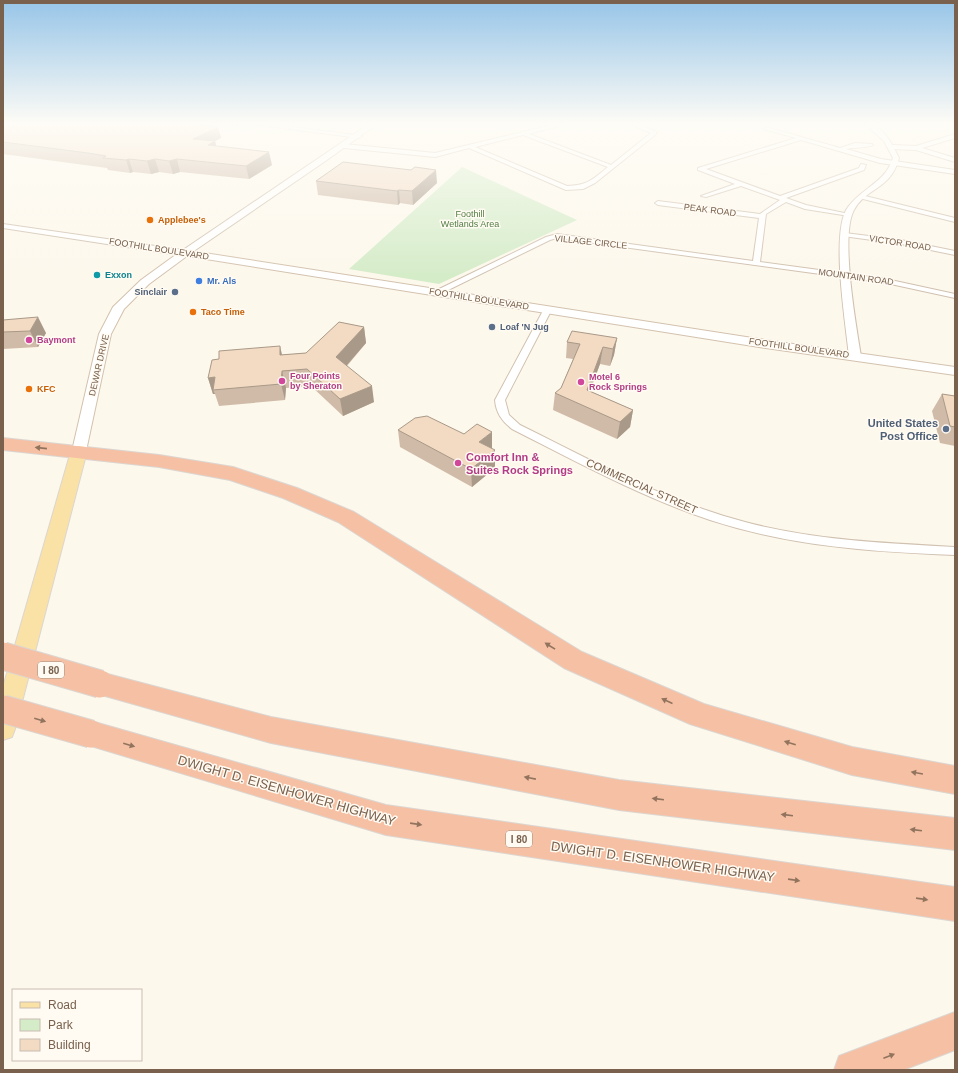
<svg xmlns="http://www.w3.org/2000/svg" width="958" height="1073" font-family="Helvetica,sans-serif">
<style>
.green{fill:#d5ecc9}
.lines{fill:none;stroke-linecap:round;stroke-linejoin:round}
.minor-casing{stroke:#d0c1b0;stroke-width:2}
.tertiary-casing{stroke:#d0c1b0;stroke-width:2}
.secondary-casing{stroke:#d3c2ae;stroke-width:2}
.primary-casing{stroke:#dcd6d1;stroke-width:2}
.motorway-casing{stroke:#dcd6d1;stroke-width:2}
.minor{fill:#fff;fill-rule:evenodd}
.tertiary{fill:#fff;fill-rule:evenodd}
.secondary{fill:#fff;fill-rule:evenodd}
.primary{fill:#fae1a6;fill-rule:evenodd}
.motorway{fill:#f6c0a4;fill-rule:evenodd}
.motorway-bridge-casing{stroke:#dcd6d1;stroke-width:29;stroke-linecap:butt}
.motorway-bridge{stroke:#f6c0a4;stroke-width:27}
.wall{fill:#d0bba8}
.shaded-wall{fill:#a99988}
.building{fill:#f2dac3;stroke:#a99988}
.oneway{fill:#92745e}
.food-dot{fill:#e8710a;stroke:#fffbf3;stroke-width:1.5}
.culture-dot{fill:#0f9aa8;stroke:#fffbf3;stroke-width:1.5}
.shop-dot{fill:#3f7fe0;stroke:#fffbf3;stroke-width:1.5}
.service-dot{fill:#5c6f8a;stroke:#fffbf3;stroke-width:1.5}
.hotel-dot{fill:#d1479c;stroke:#fffbf3;stroke-width:1.5}
.labels{text-anchor:middle;stroke-width:3;stroke-linejoin:round;paint-order:stroke}
.far-street-label{font-size:9px;fill:#79614d;stroke:#fffbf3}
.far-park-label{font-size:9px;fill:#527f45;stroke:#fffbf3}
.far-food-label{font-size:9px;font-weight:bold;fill:#c56008;stroke:#fffbf3;text-anchor:start}
.far-culture-label{font-size:9px;font-weight:bold;fill:#0d838f;stroke:#fffbf3;text-anchor:start}
.far-shop-label{font-size:9px;font-weight:bold;fill:#366cbe;stroke:#fffbf3;text-anchor:start}
.far-service-label{font-size:9px;font-weight:bold;fill:#4e5e75;stroke:#fffbf3;text-anchor:end}
.far-hotel-label{font-size:9px;font-weight:bold;fill:#b23c85;stroke:#fffbf3;text-anchor:start}
.shield{fill:#fffbf3;stroke:#a18f7f;stroke-width:1}
.shield-label{font-size:10px;font-weight:bold;fill:#79614d}
.service-label{font-size:11px;font-weight:bold;fill:#4e5e75;stroke:#fffbf3;text-anchor:end}
.hotel-label{font-size:11px;font-weight:bold;fill:#b23c85;stroke:#fffbf3;text-anchor:start}
.street-label{font-size:11px;fill:#79614d;stroke:#fffbf3}
.near-street-label{font-size:13px;fill:#79614d;stroke:#fffbf3}
</style>
<rect width="100%" height="100%" fill="#fdf8ec"/>
<path class="green" d="M 462,167 L 577,220 L 439,284 L 349,269 Z"/>
<g class="lines">
<g class="minor-casing">
<path id="minor" d="M 220,124 L 238,124 L 236,125 Z
M 252,124 L 271,124 L 362,136 L 359,138 Z
M 556,124 L 566,124 L 529,134 L 611,165 L 651,133 L 630,124 L 638,124 L 657,132 L 655,135 L 595,183 L 583,189 L 566,190 L 469,148 L 435,157 L 344,148 L 341,146 L 344,144 L 435,153 ZM 523,135 L 608,167 C 592,180 588,185 567,186 L 475,147 Z
M 766,127 L 840,148 L 855,143 L 872,144 L 873,145 C 868,148 854,147 846,149 L 881,159 L 955,170 L 955,174 L 880,163 L 801,140 L 706,169 L 780,196 L 859,168 L 861,164 L 866,165 L 864,170 L 786,198 L 806,205 L 849,214 L 849,216 L 805,209 L 786,202 L 766,214 L 760,262 L 886,279 L 955,294 L 955,298 L 886,283 L 557,238 L 550,240 L 440,294 L 434,294 L 433,292 L 546,237 L 557,234 L 753,261 L 759,218 L 658,205 L 655,203 L 658,201 L 760,214 L 780,200 L 741,186 L 706,197 L 701,196 L 735,184 L 698,170 L 698,168 L 796,138 L 764,129 Z
M 955,134 L 955,138 L 922,148 L 955,158 L 955,162 L 916,150 L 892,149 L 889,147 L 892,145 L 916,146 Z
M 861,195 L 955,218 L 955,222 L 859,198 L 859,196 Z
M 845,233 L 901,240 L 955,251 L 955,255 L 901,244 L 843,236 L 842,235 Z
M 545,307 L 548,307 L 552,309 L 505,400 L 509,415 L 520,425 C 593,461 665,501 745,522 C 813,540 884,543 955,547 L 955,555 C 872,552 790,546 710,520 C 641,497 577,462 512,429 C 502,421 496,413 495,400 Z"/>
</g>
<g class="tertiary-casing">
<path id="tertiary" d="M 369,124 L 377,124 L 324,162 L 188,255 L 185,256 L 3,228 L 3,224 L 183,250 Z
M 865,124 C 883,124 892,144 899,158 C 891,190 865,188 854,210 C 840,235 856,325 861,356 L 855,359 L 849,356 C 846,326 830,230 848,207 C 863,187 885,183 893,158 L 884,141 Z"/>
</g>
<g class="secondary-casing">
<path id="secondary" d="M 185,250 L 759,339 L 955,367 L 955,375 L 759,347 L 187,256 L 149,284 L 124,309 L 111,334 L 86,451 L 84,454 L 79,456 L 74,454 L 72,451 L 99,334 L 113,307 L 141,280 L 181,251 Z"/>
</g>
<g class="primary-casing">
<path id="primary" d="M 79,446 L 85,447 L 87,451 L 15,729 L 12,737 L 3,740 L 3,687 L 71,451 L 73,447 Z"/>
</g>
<g class="motorway-casing">
<path id="motorway" d="M 3,438 L 159,455 L 233,467 L 297,488 L 354,512 L 582,652 L 704,704 L 852,747 L 955,766 L 955,794 L 852,775 L 690,724 L 564,668 L 338,522 L 283,498 L 230,480 L 159,467 L 3,450 Z
M 100,672 L 271,717 L 619,780 L 955,818 L 955,850 L 619,810 L 271,743 L 91,692 L 87,684 L 91,676 Z
M 91,721 L 386,805 L 955,887 L 955,921 L 386,835 L 81,743 L 77,734 L 81,725 Z
M 955,1012 L 955,1050 L 903,1070 L 834,1070 L 839,1056 Z"/>
</g>
<use href="#minor" class="minor"/>
<use href="#tertiary" class="tertiary"/>
<use href="#secondary" class="secondary"/>
<use href="#primary" class="primary"/>
<use href="#motorway" class="motorway"/>
<g class="motorway-bridge-casing">
<path id="motorway-bridge" d="M 3,656 L 100,684
M 3,709 L 91,734"/>
</g>
<use href="#motorway-bridge" class="motorway-bridge"/>
</g>
<path class="wall" d="M 3,124 L 218,127 L 221,138 L 215,141 L 216,146 L 272,165 L 249,179 L 180,172 L 173,174 L 159,172 L 151,174 L 133,172 L 130,173 L 108,170 L 107,168 L 92,166 L 3,154 Z
M 316,181 L 437,183 L 413,205 L 400,203 L 398,205 L 318,195 Z
M 3,320 L 46,333 L 38,347 L 3,349 Z
M 364,327 L 366,343 L 347,366 L 374,402 L 343,416 L 311,386 L 286,388 L 285,400 L 219,406 L 215,394 L 213,394 L 208,378 L 282,355 L 306,353 Z
M 617,338 L 614,355 L 610,366 L 600,364 L 590,391 L 633,410 L 630,427 L 617,439 L 553,410 L 555,393 L 561,388 L 573,359 L 566,358 L 567,342 Z
M 942,394 L 955,396 L 955,446 L 940,443 L 932,411 Z
M 398,430 L 492,449 L 495,468 L 472,487 L 400,447 Z"/>
<path class="shaded-wall" d="M 218,127 L 221,138 L 196,151 L 193,139 Z
M 215,141 L 218,154 L 208,145 Z
M 269,152 L 272,165 L 249,179 L 246,166 Z
M 129,159 L 133,172 L 130,173 L 126,160 Z
M 155,159 L 159,172 L 151,174 L 147,161 Z
M 177,159 L 180,172 L 173,174 L 169,161 Z
M 436,170 L 437,183 L 413,205 L 412,191 Z
M 399,190 L 400,203 L 398,205 L 397,191 Z
M 38,317 L 46,333 L 38,347 L 30,331 Z
M 364,327 L 366,343 L 339,374 L 336,357 Z
M 617,338 L 614,355 L 610,366 L 613,349 Z
M 280,346 L 284,363 L 284,372 L 280,355 Z
M 603,347 L 600,364 L 584,407 L 587,390 Z
M 282,371 L 286,388 L 285,400 L 281,384 Z
M 215,377 L 213,390 L 215,394 L 213,394 L 208,378 Z
M 372,386 L 374,402 L 343,416 L 340,399 Z
M 633,410 L 630,427 L 617,439 L 620,422 Z
M 492,432 L 492,449 L 479,442 Z
M 495,450 L 495,468 L 472,487 L 471,469 Z"/>
<path class="building" d="M 3,124 L 195,124 L 218,127 L 193,139 L 215,141 L 208,145 L 269,152 L 246,166 L 177,159 L 169,161 L 155,159 L 147,161 L 129,159 L 126,160 L 103,158 L 106,156 L 88,153 L 3,142 Z
M 343,162 L 411,170 L 415,167 L 436,170 L 412,191 L 399,190 L 397,191 L 316,181 Z
M 38,317 L 30,331 L 3,332 L 3,320 Z
M 339,322 L 364,327 L 336,357 L 372,386 L 340,399 L 307,369 L 282,371 L 281,384 L 213,390 L 215,377 L 208,378 L 212,360 L 219,359 L 219,351 L 280,346 L 280,355 L 306,353 Z
M 572,331 L 617,338 L 613,349 L 603,347 L 587,390 L 633,410 L 620,422 L 555,393 L 561,388 L 580,344 L 567,342 Z
M 942,394 L 955,396 L 955,427 L 950,426 Z
M 427,416 L 464,434 L 477,424 L 492,432 L 479,442 L 495,450 L 471,469 L 398,430 L 415,418 Z"/>
<defs><path id="oneway-solid" d="M-6-.8H1V-3.2L6.5 0L1 3.2V.8H-6Z"/></defs>
<g class="oneway">
<use href="#oneway-solid" transform="translate(41 448) rotate(-174)"/>
<use href="#oneway-solid" transform="translate(550 646) rotate(-148)"/>
<use href="#oneway-solid" transform="translate(667 701) rotate(-156)"/>
<use href="#oneway-solid" transform="translate(40 720) rotate(16)"/>
<use href="#oneway-solid" transform="translate(790 743) rotate(-163)"/>
<use href="#oneway-solid" transform="translate(129 745) rotate(16)"/>
<use href="#oneway-solid" transform="translate(917 773) rotate(-170)"/>
<use href="#oneway-solid" transform="translate(530 778) rotate(-169)"/>
<use href="#oneway-solid" transform="translate(658 799) rotate(-173)"/>
<use href="#oneway-solid" transform="translate(787 815) rotate(-173)"/>
<use href="#oneway-solid" transform="translate(416 824) rotate(8)"/>
<use href="#oneway-solid" transform="translate(916 830) rotate(-173)"/>
<use href="#oneway-solid" transform="translate(794 880) rotate(8)"/>
<use href="#oneway-solid" transform="translate(922 899) rotate(8)"/>
<use href="#oneway-solid" transform="translate(889 1056) rotate(-21)"/>
</g>
<linearGradient id="sky" x2="0" y2="1"><stop stop-color="#97c5e8"/><stop offset="0.45" stop-color="#fefcf6"/><stop offset="1" stop-color="#fefcf6" stop-opacity="0"/></linearGradient>
<rect width="958" height="275" fill="url(#sky)"/>
<g class="food-dot">
<circle cx="150" cy="220" r="4"/>
<circle cx="193" cy="312" r="4"/>
<circle cx="29" cy="389" r="4"/>
</g>
<circle class="culture-dot" cx="97" cy="275" r="4"/>
<circle class="shop-dot" cx="199" cy="281" r="4"/>
<g class="service-dot">
<circle cx="175" cy="292" r="4"/>
<circle cx="492" cy="327" r="4"/>
<circle cx="946" cy="429" r="4"/>
</g>
<g class="hotel-dot">
<circle cx="29" cy="340" r="4"/>
<circle cx="282" cy="381" r="4"/>
<circle cx="581" cy="382" r="4"/>
<circle cx="458" cy="463" r="4"/>
</g>
<g class="labels">
<g class="far-street-label">
<text transform="translate(710 210) rotate(7)" y="3">PEAK ROAD</text>
<text transform="translate(591 242) rotate(6)" y="3">VILLAGE CIRCLE</text>
<text transform="translate(900 243) rotate(9)" y="3">VICTOR ROAD</text>
<text transform="translate(159 249) rotate(9)" y="3">FOOTHILL BOULEVARD</text>
<text transform="translate(856 277) rotate(8)" y="3">MOUNTAIN ROAD</text>
<text transform="translate(479 299) rotate(9)" y="3">FOOTHILL BOULEVARD</text>
<text transform="translate(799 348) rotate(8)" y="3">FOOTHILL BOULEVARD</text>
<text transform="translate(99 365) rotate(-77)" y="3">DEWAR DRIVE</text>
</g>
<g class="far-park-label">
<text x="470" y="217">Foothill<tspan x="470" dy="10">Wetlands Area</tspan></text>
</g>
<g class="far-food-label">
<text x="158" y="223">Applebee's</text>
<text x="201" y="315">Taco Time</text>
<text x="37" y="392">KFC</text>
</g>
<g class="far-culture-label">
<text x="105" y="278">Exxon</text>
</g>
<g class="far-shop-label">
<text x="207" y="284">Mr. Als</text>
</g>
<g class="far-service-label">
<text x="167" y="295">Sinclair</text>
<text x="500" y="330" text-anchor="start">Loaf 'N Jug</text>
</g>
<g class="far-hotel-label">
<text x="37" y="343">Baymont</text>
<text x="290" y="379">Four Points<tspan x="290" dy="10">by Sheraton</tspan></text>
<text x="589" y="380">Motel 6<tspan x="589" dy="10">Rock Springs</tspan></text>
</g>
<g class="shield">
<rect x="38" y="662" width="26" height="16" rx="3"/>
<rect x="506" y="831" width="26" height="16" rx="3"/>
</g>
<g class="shield-label">
<text x="51" y="674">I 80</text>
<text x="519" y="843">I 80</text>
</g>
<g class="service-label">
<text x="938" y="427">United States<tspan x="938" dy="13">Post Office</tspan></text>
</g>
<g class="hotel-label">
<text x="466" y="461">Comfort Inn &amp;<tspan x="466" dy="13">Suites Rock Springs</tspan></text>
</g>
<g class="street-label">
<text transform="translate(642 486) rotate(24)" y="4">COMMERCIAL STREET</text>
</g>
<g class="near-street-label">
<text transform="translate(287 790) rotate(16)" y="5">DWIGHT D. EISENHOWER HIGHWAY</text>
<text transform="translate(663 861) rotate(8)" y="5">DWIGHT D. EISENHOWER HIGHWAY</text>
</g>
</g>
<rect width="958" height="1073" fill="none" stroke="#79614d" stroke-width="8"/>
<rect x="12" y="989" width="130" height="72" fill="#fffbf3" stroke="#c9bdb1"/>
<rect x="20" y="1002" width="20" height="6" fill="#fae1a6" stroke="#c9bdb1"/>
<text x="48" y="1009" font-size="12" fill="#79614d">Road</text>
<rect x="20" y="1019" width="20" height="12" fill="#d5ecc9" stroke="#c9bdb1"/>
<text x="48" y="1029" font-size="12" fill="#79614d">Park</text>
<rect x="20" y="1039" width="20" height="12" fill="#f2dac3" stroke="#c9bdb1"/>
<text x="48" y="1049" font-size="12" fill="#79614d">Building</text>
</svg>
